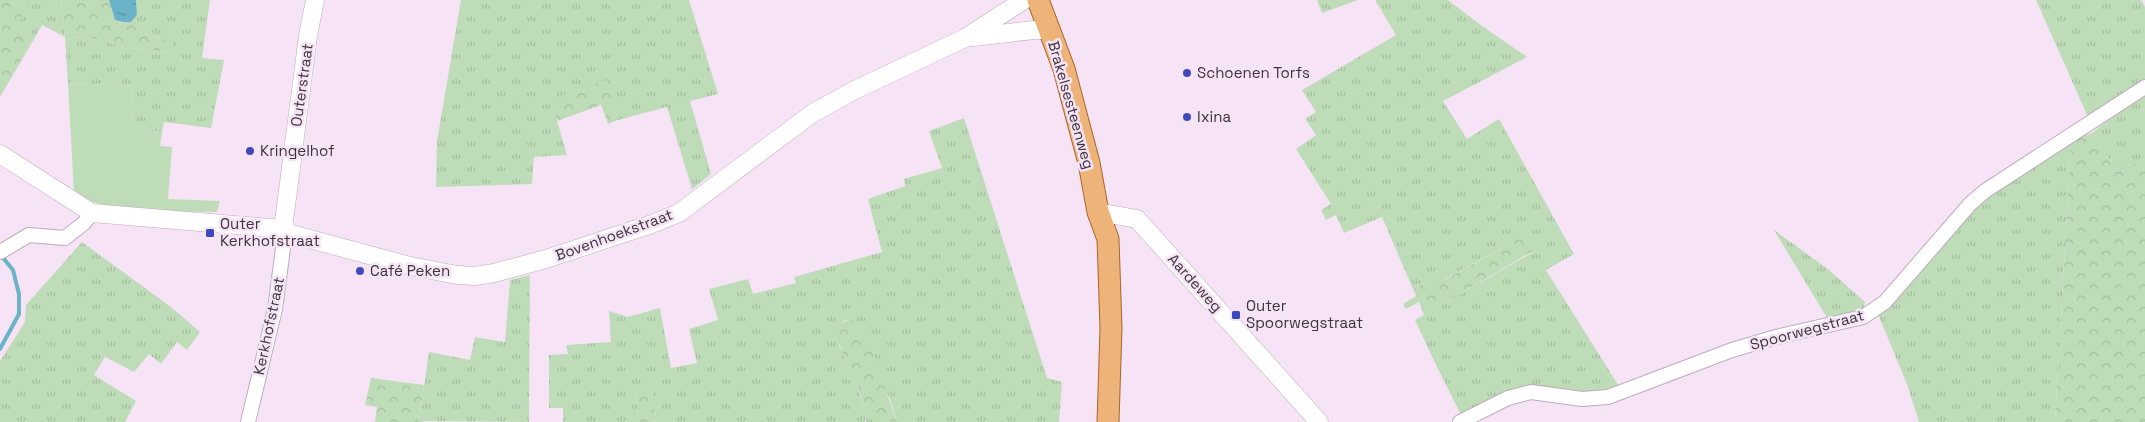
<svg xmlns="http://www.w3.org/2000/svg" width="2145" height="422" font-family="'Space Grotesk',sans-serif">
<style>
.grass{fill:url(#grass-tufts)}
.forest{fill:url(#forest-crowns)}
.garden{fill:#bedcb8}
.water{fill:url(#water-ripples)}
.lines{fill:none;stroke-linecap:round;stroke-linejoin:round}
.stream{stroke:#6ab3c9;stroke-width:4}
.minor-casing{stroke:#bdacbd;stroke-width:16}
.tertiary-casing{stroke:#bdacbd;stroke-width:19}
.primary-casing{stroke:#a86528;stroke-width:23}
.minor{stroke:#fff;stroke-width:14}
.tertiary{stroke:#fff;stroke-width:18}
.primary{stroke:#eeb378;stroke-width:21}
.poi-dot{fill:#3e49bd;stroke:#f6e4f6;stroke-width:2}
.labels{text-anchor:middle;stroke-width:5;stroke-linejoin:round;paint-order:stroke}
.poi-label{font-size:15px;fill:#3b343b;stroke:#f6e4f6;text-anchor:start}
.street-label{font-size:15px;fill:#3b343b;stroke:#f6e4f6}
</style>
<defs>
<pattern id="grass-tufts" width="24" height="20" patternUnits="userSpaceOnUse" patternTransform="scale(1.25)"><rect width="24" height="20" fill="#bedcb8"/><path d="M3 7l-1-3M5 7V3M7 7l1-3M15 17l-1-3M17 17v-4M19 17l1-3" fill="none" stroke="#a4bd9f"/></pattern>
<pattern id="forest-crowns" width="20" height="18" patternUnits="userSpaceOnUse" patternTransform="scale(1.25)"><rect width="20" height="18" fill="#bedcb8"/><path d="M2 6a3 3 0 1 1 6 0M12 15a3 3 0 1 1 6 0" fill="none" stroke="#a4bd9f"/></pattern>
<pattern id="water-ripples" width="26" height="14" patternUnits="userSpaceOnUse" patternTransform="scale(1.25)"><rect width="26" height="14" fill="#6ab3c9"/><path d="M2 4q2-2 4 0t4 0M15 11q2-2 4 0t4 0" fill="none" stroke="#5892a4"/></pattern>
</defs>
<rect width="100%" height="100%" fill="#f6e4f6"/>
<path class="grass" d="M 31,0 L 61,0 L 65,37 L 99,39 L 119,46 L 172,53 L 160,38 L 151,36 L 131,22 L 137,15 L 136,0 L 210,0 L 202,58 L 224,60 L 211,128 L 164,122 L 162,132 L 131,128 L 133,86 L 68,83 L 65,37 L 42,25 L 34,39 L 15,30 Z
M 461,0 L 689,0 L 718,94 L 690,101 L 711,174 L 692,189 L 667,107 L 618,120 L 606,81 L 551,100 L 567,155 L 534,157 L 532,184 L 436,187 L 437,141 Z
M 1317,0 L 1358,0 L 1322,13 Z
M 1375,0 L 1448,0 L 1482,26 L 1527,57 L 1443,101 L 1467,139 L 1499,119 L 1574,254 L 1546,270 L 1620,388 L 1587,396 L 1559,390 L 1461,415 L 1437,367 L 1415,320 L 1533,252 L 1524,236 L 1441,281 L 1438,276 L 1413,289 L 1382,217 L 1344,233 L 1336,215 L 1326,220 L 1321,210 L 1331,204 L 1296,149 L 1316,135 L 1305,119 L 1316,112 L 1302,90 L 1396,35 Z
M 2036,0 L 2141,0 L 2145,7 L 2145,79 L 2088,117 Z
M 2145,92 L 2145,161 L 2115,169 L 2092,133 Z
M 964,118 L 1047,378 L 1062,382 L 1059,422 L 897,422 L 890,399 L 849,320 L 843,321 L 839,346 L 855,378 L 866,416 L 865,422 L 655,422 L 652,390 L 636,391 L 638,422 L 563,422 L 563,408 L 549,408 L 549,355 L 568,354 L 566,345 L 611,342 L 609,311 L 628,317 L 660,308 L 671,368 L 697,363 L 689,329 L 718,320 L 709,289 L 748,279 L 753,294 L 796,283 L 794,277 L 882,252 L 868,199 L 905,186 L 904,179 L 942,168 L 929,131 Z
M 2071,141 L 2055,422 L 1919,422 L 1908,387 L 1878,314 L 1987,194 Z
M 1774,230 L 1829,270 L 1865,302 L 1863,311 L 1829,321 Z
M 82,242 L 171,307 L 200,332 L 187,350 L 177,342 L 161,364 L 149,354 L 134,372 L 105,357 L 94,375 L 136,401 L 125,422 L 0,422 L 0,361 L 25,322 L 26,305 Z
M 530,275 L 529,422 L 419,421 L 429,352 L 470,360 L 475,337 L 505,342 L 510,280 Z"/>
<path class="forest" d="M 0,0 L 31,0 L 15,30 L 34,39 L 0,97 Z
M 61,0 L 109,0 L 115,20 L 123,22 L 131,22 L 151,36 L 173,42 L 172,53 L 119,46 L 99,39 L 65,37 Z
M 606,80 L 618,120 L 608,124 L 601,105 L 557,121 L 551,100 Z
M 2092,133 L 2115,169 L 2145,161 L 2145,422 L 2055,422 L 2071,141 Z
M 1524,236 L 1533,251 L 1424,315 L 1419,302 L 1406,309 L 1403,304 L 1416,296 L 1413,289 L 1438,276 L 1442,281 Z
M 849,320 L 858,322 L 866,335 L 897,422 L 866,422 L 866,419 C 863,405 860,390 854,377 C 848,362 824,327 849,320 Z
M 371,378 L 424,385 L 419,421 L 425,422 L 375,422 L 377,407 L 365,405 Z
M 652,389 L 655,422 L 638,422 L 636,391 Z"/>
<path class="garden" d="M 68,83 L 133,86 L 131,128 L 162,132 L 160,146 L 172,147 L 168,199 L 220,201 L 217,212 C 170,211 116,217 74,193 Z"/>
<path class="water" d="M 109,0 L 136,0 L 137,15 L 131,22 L 123,22 L 115,20 Z"/>
<g class="lines">
<path class="stream" d="M 0,254 L 13,270 L 19,294 L 19,314 L 0,349"/>
<g class="minor-casing">
<path id="minor" d="M 0,252 L 29,235 L 65,238 L 84,223 L 92,213
M 248,422 L 275,309 L 284,241 L 283,229
M 1460,422 L 1508,398 L 1531,392 L 1582,399 L 1608,397 L 1732,350 L 1776,337 L 1863,317 L 1885,302 L 1970,204 L 1985,191 L 2145,87"/>
</g>
<g class="tertiary-casing">
<path id="tertiary" d="M 973,37 L 1034,30 L 1049,30
M 0,154 L 92,213 L 283,229 L 291,234 L 410,266 L 457,275 L 475,276 L 494,273 L 546,259 L 652,224 L 679,213 L 813,113 L 853,91 L 965,38 L 1024,0
M 1098,212 L 1137,219 L 1319,422
M 283,229 L 308,36 L 315,0"/>
</g>
<g class="primary-casing">
<path id="primary" d="M 1038,0 L 1064,69 L 1089,163 L 1098,212 L 1108,239 L 1111,328 L 1108,422"/>
</g>
<use href="#minor" class="minor"/>
<use href="#tertiary" class="tertiary"/>
<use href="#primary" class="primary"/>
</g>
<g class="poi-dot">
<circle cx="1187" cy="73" r="5"/>
<circle cx="1187" cy="117" r="5"/>
<circle cx="250" cy="151" r="5"/>
<rect x="205" y="228" width="10" height="10" rx="2.5"/>
<circle cx="360" cy="271" r="5"/>
<rect x="1231" y="310" width="10" height="10" rx="2.5"/>
</g>
<g class="labels">
<g class="poi-label">
<text x="1197" y="78">Schoenen Torfs</text>
<text x="1197" y="122">Ixina</text>
<text x="260" y="156">Kringelhof</text>
<text x="220" y="229">Outer<tspan x="220" dy="17">Kerkhofstraat</tspan></text>
<text x="370" y="276">Café Peken</text>
<text x="1246" y="311">Outer<tspan x="1246" dy="17">Spoorwegstraat</tspan></text>
</g>
<g class="street-label">
<text transform="translate(302 85) rotate(-82)" y="5">Outerstraat</text>
<text transform="translate(1071 105) rotate(74)" y="5">Brakelsesteenweg</text>
<text transform="translate(614 235) rotate(-20)" y="5">Bovenhoekstraat</text>
<text transform="translate(1195 283) rotate(48)" y="5">Aardeweg</text>
<text transform="translate(269 326) rotate(-78)" y="5">Kerkhofstraat</text>
<text transform="translate(1807 330) rotate(-15)" y="5">Spoorwegstraat</text>
</g>
</g>
</svg>
